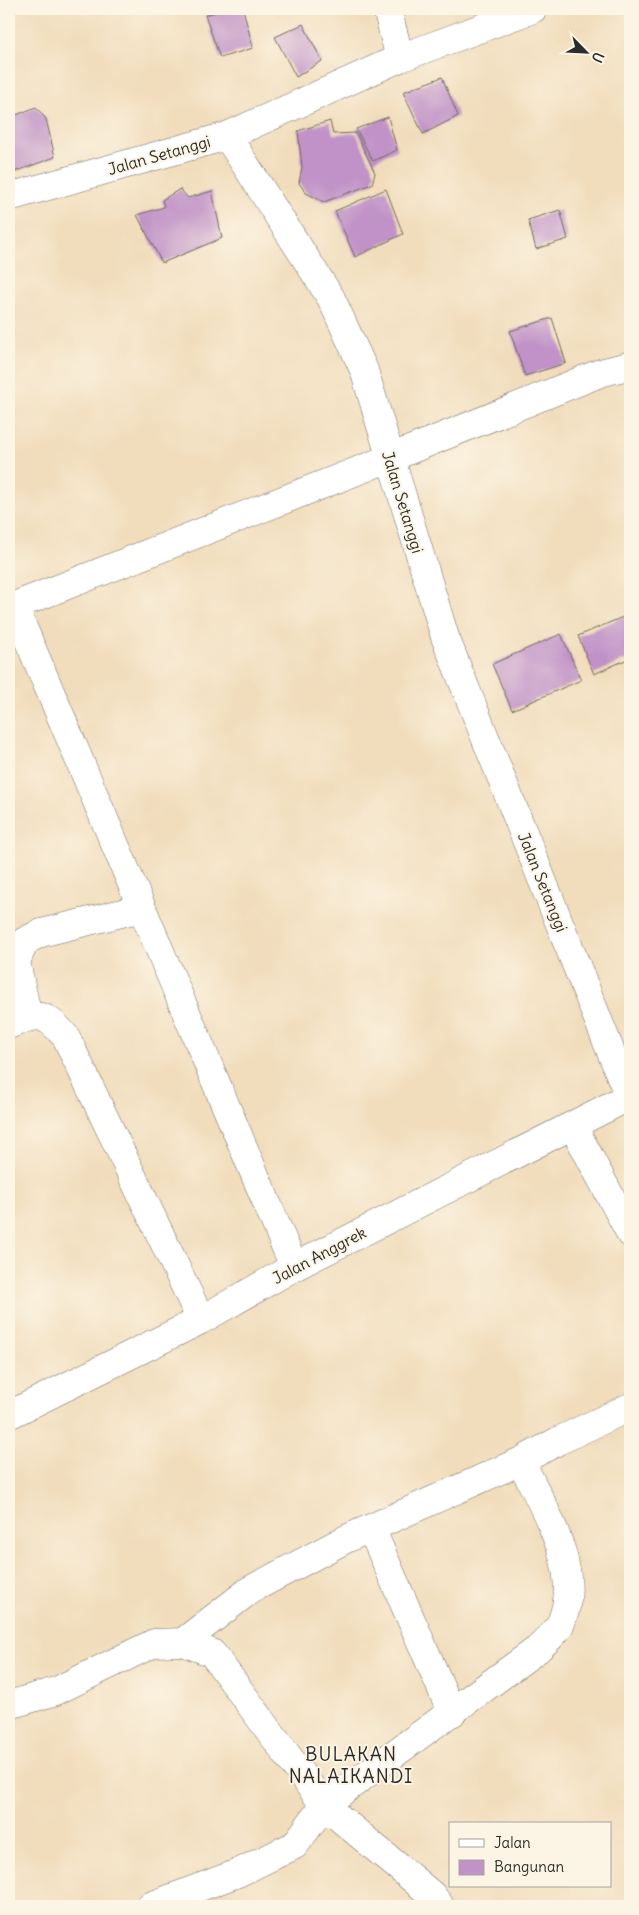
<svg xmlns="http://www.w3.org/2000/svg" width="639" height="1915" font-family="Delius,sans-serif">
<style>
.building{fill:#c092c7}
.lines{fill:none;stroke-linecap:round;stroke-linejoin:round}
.minor-casing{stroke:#70695e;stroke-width:29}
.minor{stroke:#fff;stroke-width:28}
.labels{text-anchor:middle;stroke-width:4;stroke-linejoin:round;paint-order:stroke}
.street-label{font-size:16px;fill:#2b2b2b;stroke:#fcf5e5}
.quarter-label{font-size:19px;letter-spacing:1px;fill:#2b2b2b;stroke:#fcf5e5}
</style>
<rect width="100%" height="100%" fill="#fcf5e5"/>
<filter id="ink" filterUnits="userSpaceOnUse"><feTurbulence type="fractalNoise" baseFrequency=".02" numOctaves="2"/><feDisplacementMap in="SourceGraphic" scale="10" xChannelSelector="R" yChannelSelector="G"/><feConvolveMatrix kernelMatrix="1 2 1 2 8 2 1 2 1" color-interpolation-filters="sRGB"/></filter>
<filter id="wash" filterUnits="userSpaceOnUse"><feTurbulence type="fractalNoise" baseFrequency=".0096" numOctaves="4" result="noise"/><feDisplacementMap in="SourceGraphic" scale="20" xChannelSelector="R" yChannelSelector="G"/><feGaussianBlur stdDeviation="1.12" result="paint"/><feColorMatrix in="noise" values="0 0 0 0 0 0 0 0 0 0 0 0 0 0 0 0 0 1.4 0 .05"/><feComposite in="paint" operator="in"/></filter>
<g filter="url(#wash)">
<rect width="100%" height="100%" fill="#f1ddbc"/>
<g id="blocks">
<path class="building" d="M 227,9 L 243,9 L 253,48 L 220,58 L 205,15 Z
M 303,24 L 322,61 L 296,77 L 275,37 Z
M 442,77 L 458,116 L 423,134 L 403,92 Z
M 36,107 L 46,119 L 55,157 L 9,174 L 9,118 Z
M 388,117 L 397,150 L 373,161 L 356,129 Z
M 330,121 L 333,134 L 356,133 L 375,173 L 372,184 L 324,202 L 306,193 L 299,183 L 302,167 L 298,131 Z
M 180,189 L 188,198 L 212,191 L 222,238 L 162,263 L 137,215 L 164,207 L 162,200 Z
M 386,189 L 403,234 L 355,257 L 335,211 Z
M 560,210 L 568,239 L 536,249 L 528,220 Z
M 552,318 L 566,363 L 525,376 L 510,331 Z
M 630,614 L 630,658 L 594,674 L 578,636 Z
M 561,634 L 581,680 L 512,710 L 492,664 Z"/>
</g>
</g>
<g filter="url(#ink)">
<use href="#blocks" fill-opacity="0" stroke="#70695e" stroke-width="1"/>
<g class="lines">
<g class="minor-casing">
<path id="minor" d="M 387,9 L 400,58
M 227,136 L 331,298 L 364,370 L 445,637 L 629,1097
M 9,197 L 227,136 L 400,58 L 533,9
M 14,606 L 294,1267
M 9,608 L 390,458 L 600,373 L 628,366 L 630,367
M 28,1017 L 16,962 L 25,941 L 41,933 L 142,908
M 9,1025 C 38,1012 44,1012 66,1037 L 201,1320
M 573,1126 L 630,1233
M 9,1415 L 201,1320 L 294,1267 L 630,1096
M 371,1528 L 452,1713
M 183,1642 L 250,1590 L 346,1539 L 521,1461 L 558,1441 L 630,1407
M 9,1705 L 56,1691 L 154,1643 L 183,1642 L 212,1653 L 324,1805 L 432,1895 L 440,1906
M 150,1906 L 238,1873 L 295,1845 L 324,1805 L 538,1649 C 547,1640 558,1632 562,1620 C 583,1568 542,1507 521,1461"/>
</g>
<use href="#minor" class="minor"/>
</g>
</g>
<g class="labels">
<g class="street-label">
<text transform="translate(159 155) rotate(-16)" y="6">Jalan Setanggi</text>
<text transform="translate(403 502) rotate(73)" y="6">Jalan Setanggi</text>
<text transform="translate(543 882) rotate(68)" y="6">Jalan Setanggi</text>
<text transform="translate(319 1255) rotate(-28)" y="6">Jalan Anggrek</text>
</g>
<g class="quarter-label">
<text x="351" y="1761">BULAKAN<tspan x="351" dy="22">NALAIKANDI</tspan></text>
</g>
</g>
<rect width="639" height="1915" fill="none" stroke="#fcf5e5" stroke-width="30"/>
<rect x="449" y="1822" width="162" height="65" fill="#fcf5e5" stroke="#a8a49b"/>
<rect x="459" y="1839" width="25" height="8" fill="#ffffff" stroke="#a8a49b"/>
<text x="494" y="1848" font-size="15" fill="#2b2b2b">Jalan</text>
<rect x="459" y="1860" width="25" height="15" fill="#c092c7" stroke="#a8a49b"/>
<text x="494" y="1872" font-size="15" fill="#2b2b2b">Bangunan</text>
<g transform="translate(586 52) rotate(114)" stroke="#fcf5e5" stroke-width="4" paint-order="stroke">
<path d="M0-4L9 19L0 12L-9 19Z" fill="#2b2b2b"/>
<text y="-8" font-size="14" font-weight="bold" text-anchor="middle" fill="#2b2b2b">U</text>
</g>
</svg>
